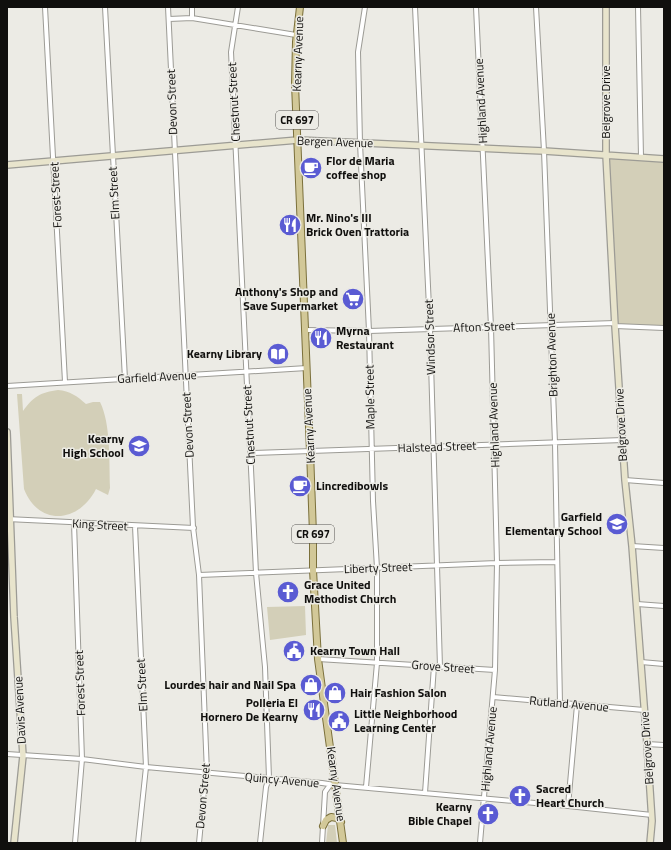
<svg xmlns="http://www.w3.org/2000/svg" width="671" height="850" font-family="'Titillium Web',sans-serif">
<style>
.green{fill:#d3cfb8}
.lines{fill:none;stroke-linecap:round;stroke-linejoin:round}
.street-casing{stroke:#9c9b95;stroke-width:6}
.secondary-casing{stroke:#9c9b95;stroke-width:8}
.primary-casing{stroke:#7b703b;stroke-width:8}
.street{stroke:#fff;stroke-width:4}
.secondary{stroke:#e8e4cc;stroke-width:5.5}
.primary{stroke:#d2c898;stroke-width:6}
.labels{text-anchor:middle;stroke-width:3;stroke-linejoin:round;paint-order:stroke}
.shield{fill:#ecebe5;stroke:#52514e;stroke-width:1}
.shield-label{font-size:11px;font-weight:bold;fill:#100f0d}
.street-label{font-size:12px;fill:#100f0d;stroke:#ecebe5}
.poi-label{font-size:12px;font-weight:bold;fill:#100f0d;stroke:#ecebe5;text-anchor:start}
</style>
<rect width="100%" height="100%" fill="#ecebe5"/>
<path class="green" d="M 605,152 L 664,157 L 664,328 L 617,326 Z
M 58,390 C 70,391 77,396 86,404 L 93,402 L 100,402 C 111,424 109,462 110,488 L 108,495 L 96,489 C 79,523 39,527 24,489 L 17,394 L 22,394 L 23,411 C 33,397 41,392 58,390 Z
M 305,606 L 306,635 L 270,640 L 267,607 Z
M 328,825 L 335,825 L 337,843 L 326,843 Z"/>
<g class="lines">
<g class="street-casing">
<path id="street" d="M 45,7 L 65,382
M 105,7 L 125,379
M 168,7 L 193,527 L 199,575 L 207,773 L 205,780 L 199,843
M 192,7 L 192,18
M 238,7 L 231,52 L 256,573 L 265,667 L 269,778 L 266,787 L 260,843
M 365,7 L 358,52 L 360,143 L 369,331 L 373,501 L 377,568 L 377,663 L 366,787
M 415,7 L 430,329 L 440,667
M 476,7 L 491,327 L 497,563 L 495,670 L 480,843
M 536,7 L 544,151 L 555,443 L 560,703
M 638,7 L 641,157
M 169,19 L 192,18 L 296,35
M 615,326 L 664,328
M 305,330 L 369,331 L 615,323
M 7,386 L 307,368
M 251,453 L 623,440
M 625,480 L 664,483
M 7,519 L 194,528
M 74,523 L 82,759 L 75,843
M 135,526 L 146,767 L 138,843
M 632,546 L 664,548
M 199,575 L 497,563 L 557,562
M 637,604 L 664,606
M 318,659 L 495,670
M 641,662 L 664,664
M 493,697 L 644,710
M 647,744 L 664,745
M 7,754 L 82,759 L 146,767 L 322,783 L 335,785 L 568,806 L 652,815
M 425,793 L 434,666
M 568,806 L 577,705
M 322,843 L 325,792 L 330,785 L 333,785"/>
</g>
<g class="secondary-casing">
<path id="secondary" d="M 606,7 L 606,155 L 615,326 L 625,480 L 632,546 L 647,744 L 652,821 L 650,843
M 7,165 L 298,140 L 544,151 L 664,159
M 7,432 L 14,617 L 23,756 L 14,843"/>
</g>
<g class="primary-casing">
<path id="primary" d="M 300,7 L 296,42 L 295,84 L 310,451 L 313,534 L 313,570 L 318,659 L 343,843
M 323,826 L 326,820 L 331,817 L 337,818 L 341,822"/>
</g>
<use href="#street" class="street"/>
<use href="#secondary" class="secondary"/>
<use href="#primary" class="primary"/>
</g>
<defs>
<g id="cafe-disc" transform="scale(1.15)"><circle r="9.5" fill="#5a5bd3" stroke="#ecebe5"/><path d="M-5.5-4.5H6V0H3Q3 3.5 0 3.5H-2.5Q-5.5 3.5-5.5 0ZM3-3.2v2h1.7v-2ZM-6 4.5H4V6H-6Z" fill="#fff"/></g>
<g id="restaurant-disc" transform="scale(1.15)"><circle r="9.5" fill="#5a5bd3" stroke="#ecebe5"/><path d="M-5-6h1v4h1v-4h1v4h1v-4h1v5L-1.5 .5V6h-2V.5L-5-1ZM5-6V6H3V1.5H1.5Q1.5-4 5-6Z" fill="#fff"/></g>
<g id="supermarket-disc" transform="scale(1.15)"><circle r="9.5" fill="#5a5bd3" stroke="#ecebe5"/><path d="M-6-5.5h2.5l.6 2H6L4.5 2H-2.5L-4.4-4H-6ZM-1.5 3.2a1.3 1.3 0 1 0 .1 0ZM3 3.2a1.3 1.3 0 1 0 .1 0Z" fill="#fff"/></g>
<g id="library-disc" transform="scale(1.15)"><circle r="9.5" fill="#5a5bd3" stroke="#ecebe5"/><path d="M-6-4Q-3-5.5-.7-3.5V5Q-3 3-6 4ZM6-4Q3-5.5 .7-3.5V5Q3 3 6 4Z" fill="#fff"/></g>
<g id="school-disc" transform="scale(1.15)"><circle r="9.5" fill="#5a5bd3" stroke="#ecebe5"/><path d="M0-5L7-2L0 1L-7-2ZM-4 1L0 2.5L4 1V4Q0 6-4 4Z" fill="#fff"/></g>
<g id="church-disc" transform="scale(1.15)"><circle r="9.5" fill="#5a5bd3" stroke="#ecebe5"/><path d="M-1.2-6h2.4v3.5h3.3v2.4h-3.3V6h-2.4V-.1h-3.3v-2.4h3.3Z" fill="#fff"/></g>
<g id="civic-disc" transform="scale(1.15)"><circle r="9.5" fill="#5a5bd3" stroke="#ecebe5"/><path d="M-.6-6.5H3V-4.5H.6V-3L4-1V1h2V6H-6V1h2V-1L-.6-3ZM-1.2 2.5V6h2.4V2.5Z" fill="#fff"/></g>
<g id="shop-disc" transform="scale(1.15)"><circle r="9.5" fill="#5a5bd3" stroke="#ecebe5"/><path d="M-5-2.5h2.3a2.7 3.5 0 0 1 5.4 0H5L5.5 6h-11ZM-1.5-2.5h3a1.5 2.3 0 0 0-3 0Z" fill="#fff"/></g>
</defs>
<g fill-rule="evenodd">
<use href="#cafe-disc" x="311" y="168"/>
<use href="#restaurant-disc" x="290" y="225"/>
<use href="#supermarket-disc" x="353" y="299"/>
<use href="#restaurant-disc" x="321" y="338"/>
<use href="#library-disc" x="278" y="354"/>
<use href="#school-disc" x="139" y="446"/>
<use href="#cafe-disc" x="300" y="486"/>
<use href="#school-disc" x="617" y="524"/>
<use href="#church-disc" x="288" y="592"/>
<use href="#civic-disc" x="294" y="651"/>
<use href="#shop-disc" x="311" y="685"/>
<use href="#shop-disc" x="335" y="693"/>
<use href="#restaurant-disc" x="314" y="710"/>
<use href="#civic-disc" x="339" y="721"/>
<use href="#church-disc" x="520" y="796"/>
<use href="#church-disc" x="488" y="814"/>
</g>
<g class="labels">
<g class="shield">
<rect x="276" y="111" width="42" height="18" rx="3"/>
<rect x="292" y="525" width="42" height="18" rx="3"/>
</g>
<g class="shield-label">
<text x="297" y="124">CR 697</text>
<text x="313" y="538">CR 697</text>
</g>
<g class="street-label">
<text transform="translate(298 54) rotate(-88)" y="4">Kearny Avenue</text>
<text transform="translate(481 101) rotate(-93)" y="4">Highland Avenue</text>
<text transform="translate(172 102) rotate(-92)" y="4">Devon Street</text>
<text transform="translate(234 102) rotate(-93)" y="4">Chestnut Street</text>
<text transform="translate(606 102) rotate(-90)" y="4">Belgrove Drive</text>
<text transform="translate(335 142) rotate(2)" y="4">Bergen Avenue</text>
<text transform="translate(114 193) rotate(-93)" y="4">Elm Street</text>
<text transform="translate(56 195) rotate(-93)" y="4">Forest Street</text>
<text transform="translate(484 327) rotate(-2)" y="4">Afton Street</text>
<text transform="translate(430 337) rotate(-92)" y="4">Windsor Street</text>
<text transform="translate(552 355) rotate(-92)" y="4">Brighton Avenue</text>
<text transform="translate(157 377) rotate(-3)" y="4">Garfield Avenue</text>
<text transform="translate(370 397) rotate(-91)" y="4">Maple Street</text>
<text transform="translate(188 425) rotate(-93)" y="4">Devon Street</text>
<text transform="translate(249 425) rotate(-93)" y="4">Chestnut Street</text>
<text transform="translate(494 425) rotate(-92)" y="4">Highland Avenue</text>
<text transform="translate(621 425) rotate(-93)" y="4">Belgrove Drive</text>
<text transform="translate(309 426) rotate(-93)" y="4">Kearny Avenue</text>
<text transform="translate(437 447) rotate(-2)" y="4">Halstead Street</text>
<text transform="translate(100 525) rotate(3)" y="4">King Street</text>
<text transform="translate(378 568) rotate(-2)" y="4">Liberty Street</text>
<text transform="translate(443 667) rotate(4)" y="4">Grove Street</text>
<text transform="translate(80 683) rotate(-92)" y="4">Forest Street</text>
<text transform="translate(142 685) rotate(-93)" y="4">Elm Street</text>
<text transform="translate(569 704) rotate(5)" y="4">Rutland Avenue</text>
<text transform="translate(20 710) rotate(-93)" y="4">Davis Avenue</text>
<text transform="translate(647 748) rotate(-94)" y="4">Belgrove Drive</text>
<text transform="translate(489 749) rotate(-85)" y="4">Highland Avenue</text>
<text transform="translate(282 780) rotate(5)" y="4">Quincy Avenue</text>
<text transform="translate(336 784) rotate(82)" y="4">Kearny Avenue</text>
<text transform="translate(203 796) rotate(-85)" y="4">Devon Street</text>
</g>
<g class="poi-label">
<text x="326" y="165">Flor de Maria<tspan x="326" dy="14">coffee shop</tspan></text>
<text x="306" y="222">Mr. Nino's III<tspan x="306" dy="14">Brick Oven Trattoria</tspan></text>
<text x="338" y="296" text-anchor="end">Anthony's Shop and<tspan x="338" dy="14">Save Supermarket</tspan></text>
<text x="336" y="335">Myrna<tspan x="336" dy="14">Restaurant</tspan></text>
<text x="262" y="358" text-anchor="end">Kearny Library</text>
<text x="124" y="443" text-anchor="end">Kearny<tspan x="124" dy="14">High School</tspan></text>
<text x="316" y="490">Lincredibowls</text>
<text x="602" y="521" text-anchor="end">Garfield<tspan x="602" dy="14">Elementary School</tspan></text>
<text x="304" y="589">Grace United<tspan x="304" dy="14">Methodist Church</tspan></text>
<text x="310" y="655">Kearny Town Hall</text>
<text x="296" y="689" text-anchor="end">Lourdes hair and Nail Spa</text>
<text x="350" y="697">Hair Fashion Salon</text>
<text x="298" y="707" text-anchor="end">Polleria El<tspan x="298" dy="14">Hornero De Kearny</tspan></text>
<text x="354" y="718">Little Neighborhood<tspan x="354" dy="14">Learning Center</tspan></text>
<text x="536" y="793">Sacred<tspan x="536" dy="14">Heart Church</tspan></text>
<text x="472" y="811" text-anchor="end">Kearny<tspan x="472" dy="14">Bible Chapel</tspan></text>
</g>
</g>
<rect width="671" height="850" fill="none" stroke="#100f0d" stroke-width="16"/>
</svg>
